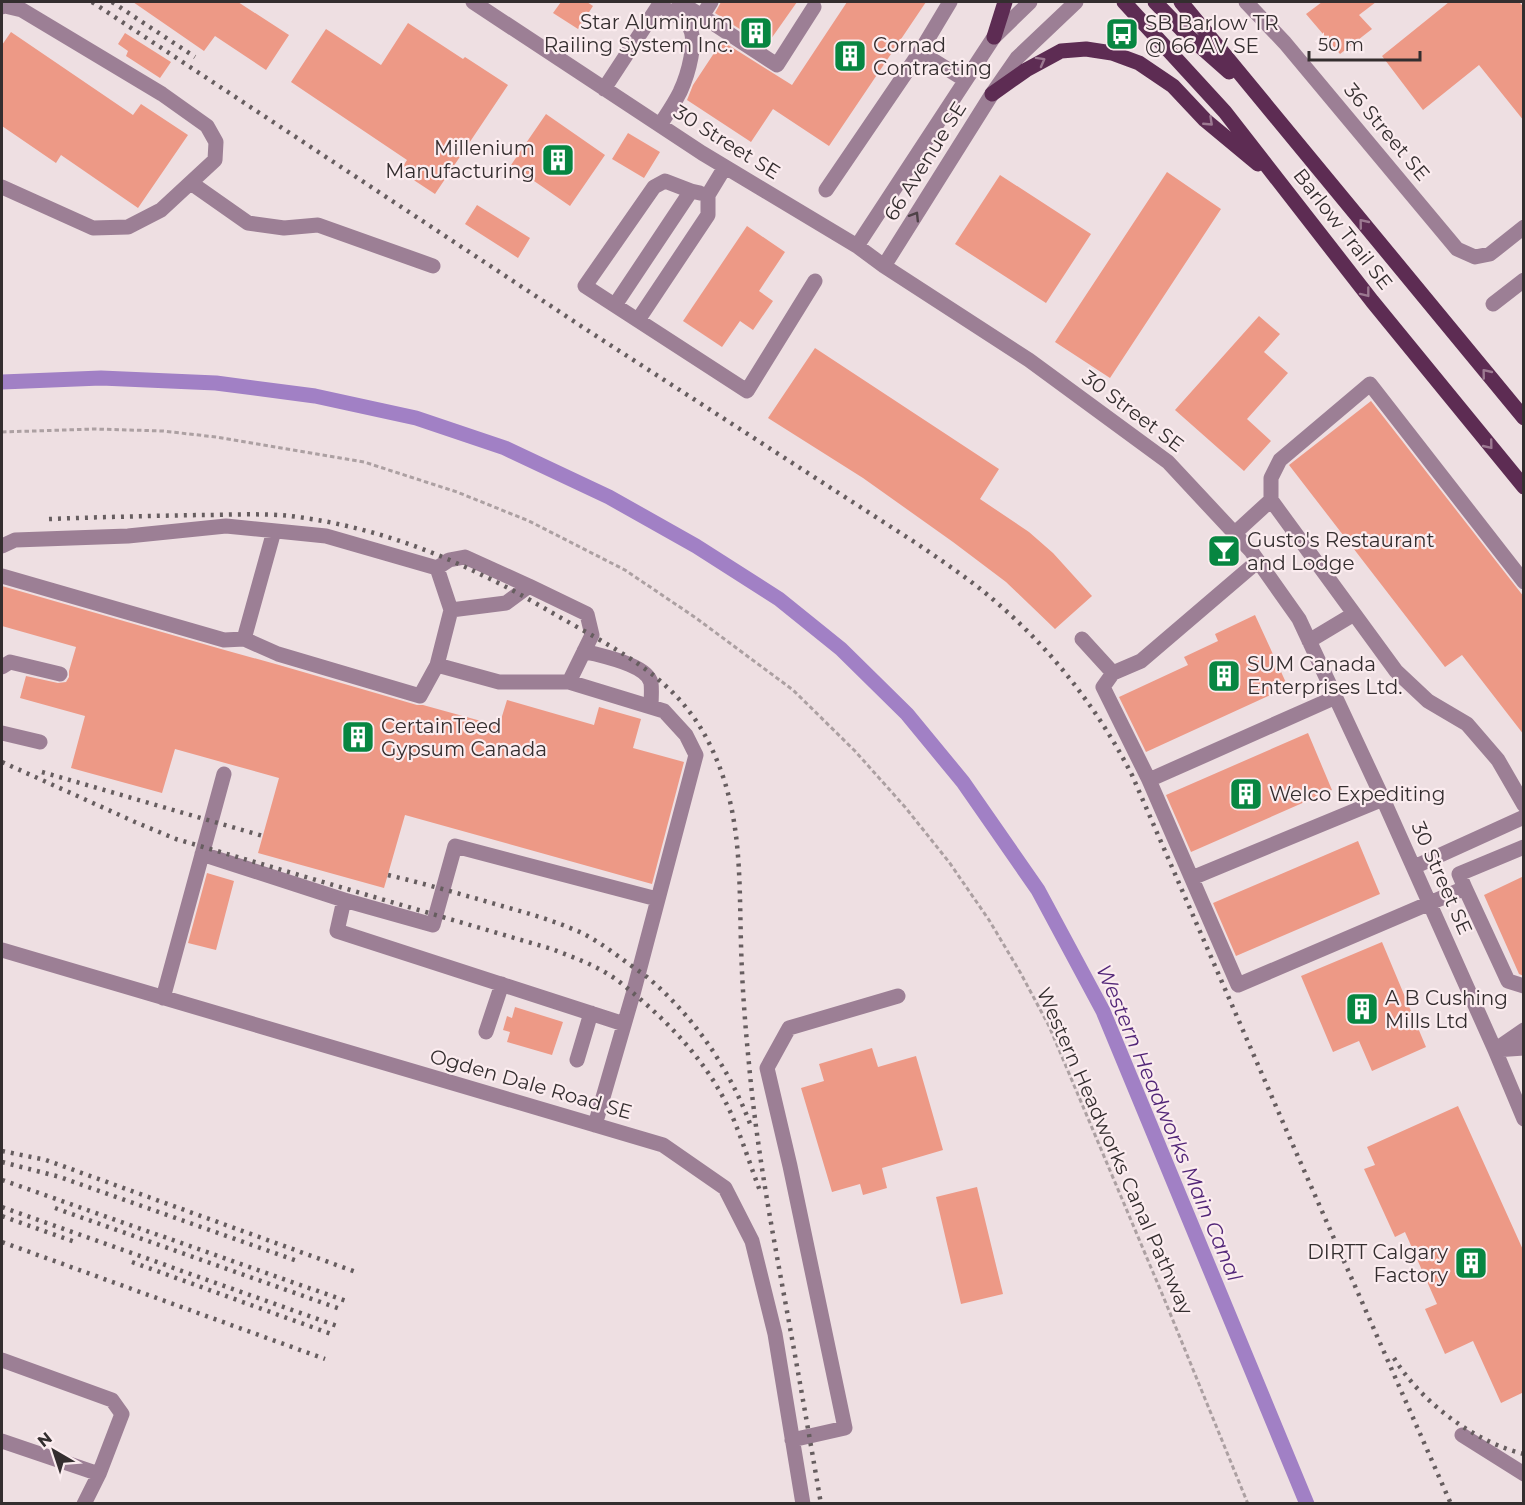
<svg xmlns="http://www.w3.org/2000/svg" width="1525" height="1505" font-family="Montserrat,sans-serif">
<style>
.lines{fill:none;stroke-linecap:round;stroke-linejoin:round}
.canal{stroke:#a180c5;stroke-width:15}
.building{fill:#ed9986}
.path{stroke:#aca0a2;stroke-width:3;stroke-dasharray:4.5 3;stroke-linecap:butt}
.minor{stroke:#9c7f95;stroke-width:15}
.major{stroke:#5d2c53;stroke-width:15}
.rail{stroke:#665d5f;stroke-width:4.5;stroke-dasharray:3 6;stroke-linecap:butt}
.oneway{stroke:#9c7991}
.oneway2{stroke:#4e4248}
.labels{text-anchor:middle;stroke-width:4.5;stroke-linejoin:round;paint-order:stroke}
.poi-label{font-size:20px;fill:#342e2f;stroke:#fbecef;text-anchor:start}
.street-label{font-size:20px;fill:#342e2f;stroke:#fbecef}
.water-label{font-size:21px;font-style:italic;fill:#522678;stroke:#fbecef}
</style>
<rect width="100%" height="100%" fill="#eedfe2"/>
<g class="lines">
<path class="canal" d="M 2,382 L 101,378 L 216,383 L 315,396 L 416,418 L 505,448 L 609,497 L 696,546 L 779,599 L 841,649 L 907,714 L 963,782 L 1038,890 L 1103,1011 L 1307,1504"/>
</g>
<path class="building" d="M 133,2 L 238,2 L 289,35 L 266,70 L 215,36 L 204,51 Z
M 561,2 L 587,2 L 593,6 L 578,29 L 553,13 Z
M 721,2 L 797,2 L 766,46 L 715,13 Z
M 847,2 L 926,2 L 829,146 L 773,109 L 751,142 L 687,100 L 693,85 L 722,41 L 792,85 Z
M 1322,2 L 1376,2 L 1359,15 L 1372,29 L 1340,54 L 1306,14 Z
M 1449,2 L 1519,2 L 1524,7 L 1524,121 L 1479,65 L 1423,110 L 1382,56 Z
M 408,23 L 463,59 L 465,57 L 508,85 L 435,194 L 400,171 L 407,160 L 291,82 L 326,29 L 381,65 Z
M 11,32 L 133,115 L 141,104 L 188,135 L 138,208 L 61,155 L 56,163 L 2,126 L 2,45 Z
M 125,33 L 171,62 L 160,78 L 126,56 L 128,51 L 118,44 Z
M 546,114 L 605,155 L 570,206 L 511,165 Z
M 628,133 L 660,152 L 644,178 L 612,159 Z
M 1167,172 L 1221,209 L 1110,378 L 1055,342 Z
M 1000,175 L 1091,234 L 1046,303 L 955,244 Z
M 477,205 L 530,238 L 518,258 L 465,224 Z
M 747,226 L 785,252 L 759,291 L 773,301 L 753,330 L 740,321 L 722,347 L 683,321 Z
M 1259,316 L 1280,334 L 1264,352 L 1288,373 L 1247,419 L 1271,441 L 1244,471 L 1175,410 Z
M 815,348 L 999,469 L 980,499 L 1029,532 L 1053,553 L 1092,596 L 1055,629 L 1006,582 L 953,542 L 863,478 L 768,418 Z
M 1371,401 L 1524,597 L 1524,735 L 1462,655 L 1445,667 L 1289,465 Z
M 2,586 L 221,649 L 279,665 L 417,705 L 423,705 L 499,726 L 507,700 L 594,725 L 599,707 L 641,719 L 633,748 L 684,762 L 652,884 L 405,815 L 384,888 L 258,853 L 279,778 L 175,749 L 162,793 L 71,768 L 85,716 L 20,698 L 26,676 L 58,683 L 66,682 L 69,677 L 69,671 L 76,647 L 2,626 Z
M 1255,615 L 1288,687 L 1146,752 L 1119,697 L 1188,665 L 1184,657 L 1218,641 L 1215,634 Z
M 1308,733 L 1332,790 L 1191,852 L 1166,795 Z
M 1358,841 L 1380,894 L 1236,956 L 1213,903 Z
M 207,873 L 234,881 L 216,950 L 188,943 Z
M 1524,876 L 1524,976 L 1519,974 L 1484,895 Z
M 1382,942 L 1426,1047 L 1372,1071 L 1359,1041 L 1333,1052 L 1301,976 Z
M 515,1007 L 563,1022 L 552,1055 L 507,1042 L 510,1032 L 503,1030 L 507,1016 L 512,1018 Z
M 872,1048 L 878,1067 L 916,1056 L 943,1150 L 882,1168 L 887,1188 L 863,1195 L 860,1184 L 832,1192 L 801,1088 L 824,1081 L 819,1064 Z
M 1458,1106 L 1524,1252 L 1524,1392 L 1501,1403 L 1473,1341 L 1445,1354 L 1425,1309 L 1437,1304 L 1405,1232 L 1395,1237 L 1364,1169 L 1375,1165 L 1367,1147 Z
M 977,1187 L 1003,1294 L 961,1304 L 936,1197 Z"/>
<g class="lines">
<path class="path" d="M 2,432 L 95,429 L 163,431 L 216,437 L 364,462 L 457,492 L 529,521 L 625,570 L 696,618 L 793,690 L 855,751 L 905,807 L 949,862 L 989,920 L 1020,972 L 1049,1026 L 1163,1296 L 1248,1504"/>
<path class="minor" d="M 473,2 L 702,153 L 857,246 L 884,266 L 1029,360 L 1168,462 L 1251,551 L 1299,619 L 1383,799 L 1495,1050 L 1524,1119
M 679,2 L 702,16 L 711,2
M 1246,2 L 1285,43 L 1457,249 L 1475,257 L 1490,254 L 1524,227
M 659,5 C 668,11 680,16 687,24 C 700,37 687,77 680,92 C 674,104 667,114 660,125
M 2,7 L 5,6 L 22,10 L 162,94 L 207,126 L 216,142 L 215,160 L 161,210 L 128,227 L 93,228 L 2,187
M 702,16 L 777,65 L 814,7
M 920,52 L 950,2
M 604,89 L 661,2
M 191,183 L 248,223 L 284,228 L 318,225 L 433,266
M 826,190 L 920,52 L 965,80
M 691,191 L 665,181 L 654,187 L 585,286 L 747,391 L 815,281
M 857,246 L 994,37 L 1030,2
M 884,266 L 992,94 L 1017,58 L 1076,2
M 1493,304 L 1524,280
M 615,305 L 691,191 L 700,193
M 638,320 L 708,215 L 708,195 L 725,167
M 1271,500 L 1271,478 L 1280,460 L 1370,384 L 1524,582
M 1235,533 L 1271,500 L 1396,671 L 1428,701 L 1467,724 L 1498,760 L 1524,805
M 2,546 L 15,540 L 128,536 L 226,526 L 326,536 L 437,568 L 451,610 L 437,665 L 420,696 L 278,654 L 244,639 L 274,531
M 1258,561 L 1141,661 L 1113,673 L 1103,687 L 1149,780 L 1238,985 L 1465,888 L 1508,981 L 1524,986
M 437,568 L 449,560 L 465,557 L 529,586
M 2,576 L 224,640 L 244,639
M 451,610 L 506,603 L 529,586 L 587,614 L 592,635 L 569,682
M 1082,639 L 1113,673
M 1309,641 L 1354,614
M 584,651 C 600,656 647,664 651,683 C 652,690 651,700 651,707
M 437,665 L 499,682 L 569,682 L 664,711 L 686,735 L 696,755 L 633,994 L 595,1125
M 2,667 L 10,662 L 60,674
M 2,733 L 40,742
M 1149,780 L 1336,697
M 202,854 L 344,900 L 337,931 L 624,1024
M 1414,867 L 1524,817
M 1192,878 L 1383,799
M 1465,888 L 1459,874 L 1524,847
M 344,900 L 433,925 L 455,846 L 657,899
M 2,950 L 663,1145 L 725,1188 L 752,1241 L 775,1334 L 803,1504
M 163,998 L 224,774
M 486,1032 L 502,984
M 1495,1050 L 1524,1030
M 1495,1050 L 1524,1048
M 577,1060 L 591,1013
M 2,1360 L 112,1400 L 122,1414 L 99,1474 L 84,1504
M 1462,1435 L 1524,1474
M 792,1440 L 845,1428 L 790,1166 L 767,1068 L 789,1028 L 898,996
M 2,1441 L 99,1474"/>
<path class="major" d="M 1124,2 L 1225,112 L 1372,301 L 1524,487
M 1155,2 L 1186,34 L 1229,72
M 1181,2 L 1524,418
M 994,37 L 1005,2
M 992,94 L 1026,70 L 1061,51 L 1086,49 L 1112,53 L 1139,63 L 1173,86 L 1205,120 L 1258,164"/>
<path class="rail" d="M 92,2 L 587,330 L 919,545 C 945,563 972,581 996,602 C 1052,650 1098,709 1132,775 L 1288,1134 L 1451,1504
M 112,2 L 195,57
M 49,519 C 99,517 149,516 200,515 C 228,515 262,513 290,516 C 358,524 424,546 484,576 C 514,590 542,607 570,623 C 627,655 680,683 710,745 C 742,810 739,873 741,944 C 742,984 745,1024 749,1064 C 756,1142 770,1219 784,1295 C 797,1365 809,1434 821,1504
M 2,762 L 135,822 L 176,839 L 552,949 C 572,957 593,964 611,976 C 619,981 626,987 633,993 C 674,1027 712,1068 733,1118 C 743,1142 751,1167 760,1191
M 42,772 L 263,836
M 388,875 C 426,884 464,895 502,906 C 527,913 552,920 575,930 C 592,937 607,948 622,959 C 630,965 639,971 647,977 C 695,1017 731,1071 752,1129
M 2,1151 L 46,1160 L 356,1272
M 2,1162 L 60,1177 L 300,1262
M 2,1180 L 346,1301
M 2,1207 L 337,1326
M 55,1208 L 343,1310
M 2,1216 L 75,1242
M 2,1242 L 325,1359
M 132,1262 L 334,1335
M 1394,1358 C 1421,1402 1474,1442 1524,1454"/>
</g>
<defs><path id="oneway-chevron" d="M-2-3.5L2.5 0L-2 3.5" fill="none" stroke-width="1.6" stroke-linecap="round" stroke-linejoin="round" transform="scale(1.5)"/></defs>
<g class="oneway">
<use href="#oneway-chevron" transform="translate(1041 61) rotate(-29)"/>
<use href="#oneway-chevron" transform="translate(1209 122) rotate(43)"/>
<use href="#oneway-chevron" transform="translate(1363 223) rotate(-129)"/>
<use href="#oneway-chevron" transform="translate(1366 293) rotate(52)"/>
<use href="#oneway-chevron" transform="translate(1486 373) rotate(-129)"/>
<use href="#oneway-chevron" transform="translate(1489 445) rotate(51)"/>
</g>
<use class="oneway2" href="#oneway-chevron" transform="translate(915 216) rotate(-58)"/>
<defs>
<g id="building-square" transform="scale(1.725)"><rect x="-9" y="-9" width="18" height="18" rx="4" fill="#078641" stroke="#fbecef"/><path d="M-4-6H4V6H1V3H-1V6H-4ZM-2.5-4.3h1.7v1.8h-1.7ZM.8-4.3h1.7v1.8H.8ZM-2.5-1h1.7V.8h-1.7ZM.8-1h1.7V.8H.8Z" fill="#fff"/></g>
<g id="bus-square" transform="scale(1.725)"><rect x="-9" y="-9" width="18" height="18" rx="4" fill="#078641" stroke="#fbecef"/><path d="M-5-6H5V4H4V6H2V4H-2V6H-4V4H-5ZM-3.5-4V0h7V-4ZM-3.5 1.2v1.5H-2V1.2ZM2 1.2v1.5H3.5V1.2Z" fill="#fff"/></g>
<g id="bar-square" transform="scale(1.725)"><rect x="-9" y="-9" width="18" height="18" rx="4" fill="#078641" stroke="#fbecef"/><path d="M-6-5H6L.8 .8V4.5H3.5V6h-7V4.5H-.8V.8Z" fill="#fff"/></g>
</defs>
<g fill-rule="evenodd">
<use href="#building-square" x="756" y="33"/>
<use href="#bus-square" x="1122" y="34"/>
<use href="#building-square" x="850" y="56"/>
<use href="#building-square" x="558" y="160"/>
<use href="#bar-square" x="1224" y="551"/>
<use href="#building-square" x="1224" y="676"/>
<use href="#building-square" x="358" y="737"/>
<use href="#building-square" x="1246" y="794"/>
<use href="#building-square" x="1362" y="1009"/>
<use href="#building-square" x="1471" y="1263"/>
</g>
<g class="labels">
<g class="poi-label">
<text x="733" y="29" text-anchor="end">Star Aluminum<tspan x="733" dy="23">Railing System Inc.</tspan></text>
<text x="1145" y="30">SB Barlow TR<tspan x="1145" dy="23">@ 66 AV SE</tspan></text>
<text x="873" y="52">Cornad<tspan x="873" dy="23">Contracting</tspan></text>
<text x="535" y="155" text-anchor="end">Millenium<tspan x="535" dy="23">Manufacturing</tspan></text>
<text x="1247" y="547">Gusto's Restaurant<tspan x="1247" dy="23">and Lodge</tspan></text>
<text x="1247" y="671">SUM Canada<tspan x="1247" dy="23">Enterprises Ltd.</tspan></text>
<text x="381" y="733">CertainTeed<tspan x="381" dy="23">Gypsum Canada</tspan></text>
<text x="1269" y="801">Welco Expediting</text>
<text x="1385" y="1005">A B Cushing<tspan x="1385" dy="23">Mills Ltd</tspan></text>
<text x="1448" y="1259" text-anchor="end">DIRTT Calgary<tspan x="1448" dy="23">Factory</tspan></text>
</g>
<g class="street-label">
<text transform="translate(1387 132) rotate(50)" y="7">36 Street SE</text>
<text transform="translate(727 142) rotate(32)" y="7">30 Street SE</text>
<text transform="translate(925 161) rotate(-58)" y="7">66 Avenue SE</text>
<text transform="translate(1343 229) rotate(52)" y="7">Barlow Trail SE</text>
<text transform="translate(1133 411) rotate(37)" y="7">30 Street SE</text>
<text transform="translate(1442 878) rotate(66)" y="7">30 Street SE</text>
<text transform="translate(531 1084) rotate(16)" y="7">Ogden Dale Road SE</text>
<text transform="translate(1115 1151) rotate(66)" y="7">Western Headworks Canal Pathway</text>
</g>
<g class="water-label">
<text transform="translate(1169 1123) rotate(67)" y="7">Western Headworks Main Canal</text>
</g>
</g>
<rect width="1525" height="1505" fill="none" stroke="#342e2f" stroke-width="6"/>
<g transform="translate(54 1451) rotate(321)" stroke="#fbecef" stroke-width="4.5" paint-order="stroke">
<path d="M0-4.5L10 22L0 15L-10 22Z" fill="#342e2f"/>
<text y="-9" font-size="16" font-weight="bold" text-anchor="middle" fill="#342e2f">N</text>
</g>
<path d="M1309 51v9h111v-9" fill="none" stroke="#342e2f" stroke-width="3"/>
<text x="1318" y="51" font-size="18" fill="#342e2f" stroke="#fbecef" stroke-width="4.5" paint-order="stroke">50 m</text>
</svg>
